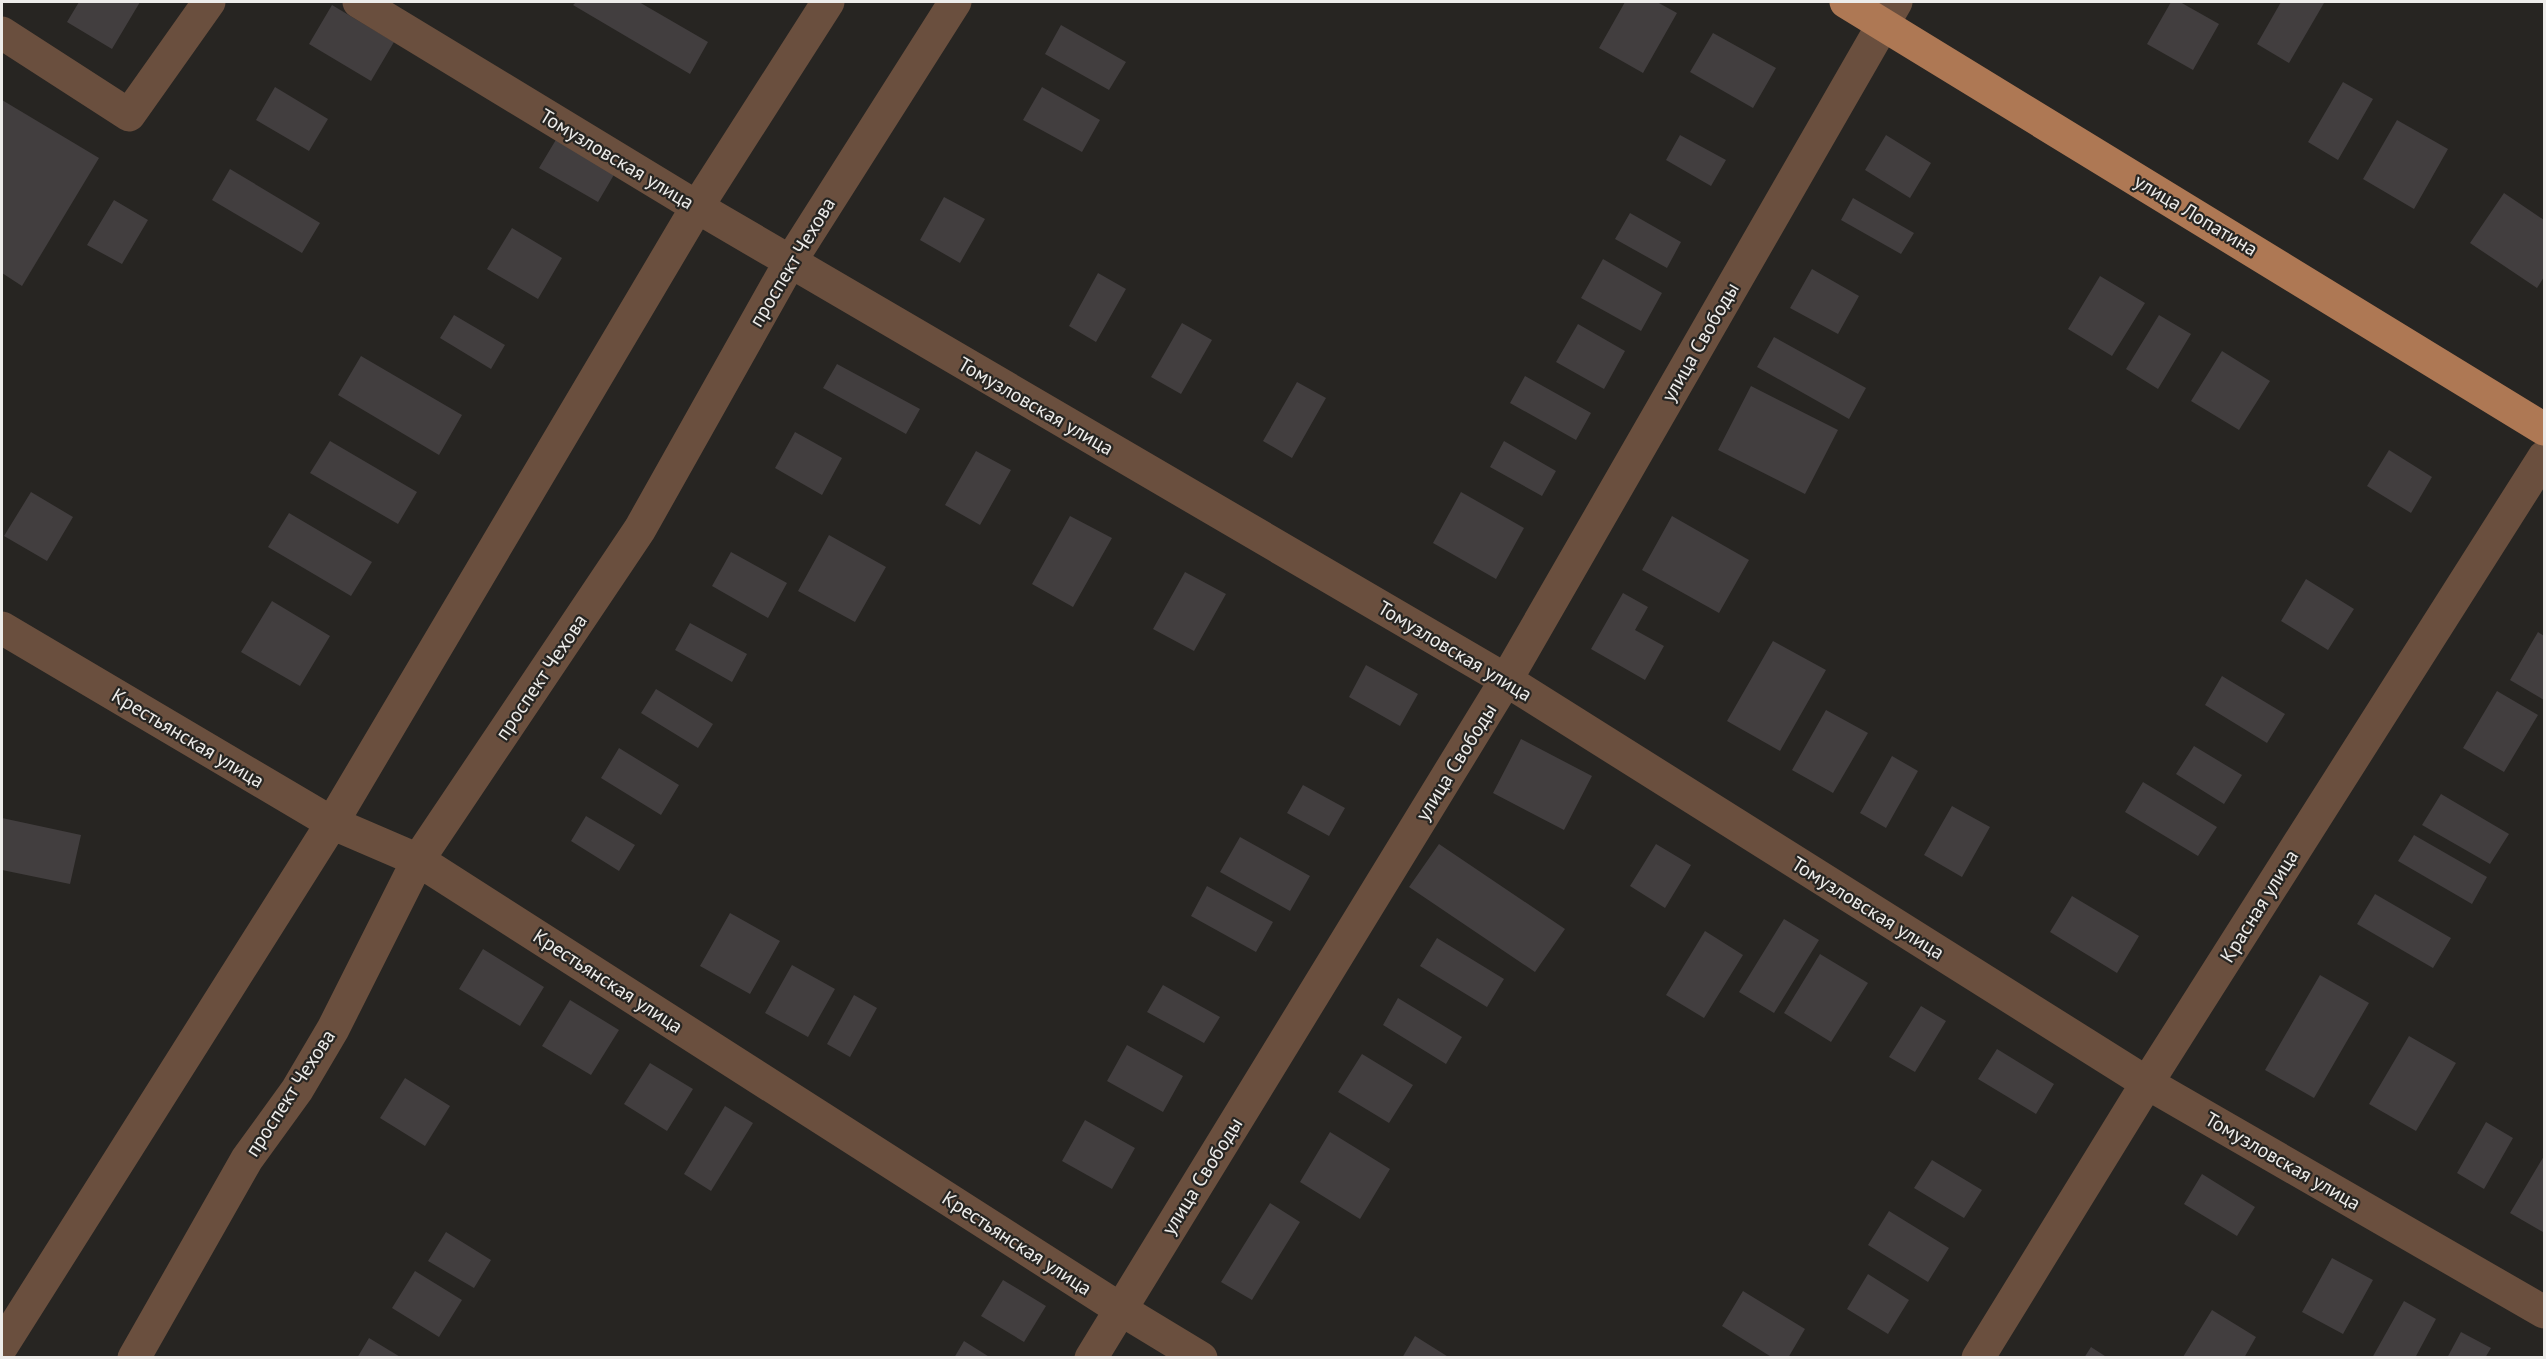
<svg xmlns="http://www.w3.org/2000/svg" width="2546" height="1359" font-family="'PT Sans',sans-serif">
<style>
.building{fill:#423e3f}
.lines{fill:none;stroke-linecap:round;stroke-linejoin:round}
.minor{stroke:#6a4f3e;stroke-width:33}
.major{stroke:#ae7854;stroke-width:33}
.labels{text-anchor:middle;stroke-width:4.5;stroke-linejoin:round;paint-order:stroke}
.street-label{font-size:20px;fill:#edecea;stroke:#272522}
</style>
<rect width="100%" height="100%" fill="#272522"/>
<path class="building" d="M 79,2 L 140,2 L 112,49 L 67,22 Z
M 576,2 L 639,2 L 708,42 L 690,74 L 573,5 Z
M 1625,2 L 1657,2 L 1677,13 L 1643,73 L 1599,48 Z
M 2171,2 L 2180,2 L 2219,24 L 2193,70 L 2147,44 Z
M 2281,2 L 2324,3 L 2289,63 L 2257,44 Z
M 332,5 L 394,42 L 371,81 L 309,44 Z
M 1061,25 L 1126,62 L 1109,90 L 1045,54 Z
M 1713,33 L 1776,68 L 1753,108 L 1690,72 Z
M 2343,82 L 2373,99 L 2338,160 L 2308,142 Z
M 275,87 L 328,119 L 309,151 L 256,120 Z
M 1042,87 L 1100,120 L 1082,152 L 1023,120 Z
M 2,100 L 99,158 L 22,286 L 2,273 Z
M 2397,120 L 2448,149 L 2414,209 L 2363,179 Z
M 1680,135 L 1726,160 L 1711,186 L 1666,160 Z
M 1886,135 L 1931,163 L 1910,198 L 1865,170 Z
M 557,138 L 615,173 L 598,202 L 539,168 Z
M 230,169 L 320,223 L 302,253 L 212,200 Z
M 2504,193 L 2544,220 L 2544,277 L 2537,288 L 2470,243 Z
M 944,197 L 985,219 L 960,263 L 920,240 Z
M 1853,198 L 1914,233 L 1901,254 L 1841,220 Z
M 114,200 L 148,220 L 122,264 L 87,245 Z
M 1630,213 L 1681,242 L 1667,268 L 1615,239 Z
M 512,228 L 562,258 L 538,299 L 487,269 Z
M 1603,259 L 1662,293 L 1641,331 L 1581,298 Z
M 1812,269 L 1859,296 L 1838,334 L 1790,308 Z
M 1098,273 L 1126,289 L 1096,342 L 1069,326 Z
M 2100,276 L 2145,303 L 2112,356 L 2068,329 Z
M 454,315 L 505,345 L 491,369 L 440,338 Z
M 2159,315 L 2191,334 L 2158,389 L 2126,369 Z
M 1182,323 L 1212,340 L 1181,394 L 1151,377 Z
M 1578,324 L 1625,351 L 1604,389 L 1556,362 Z
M 1774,337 L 1866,388 L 1849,419 L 1757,367 Z
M 2222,351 L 2270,381 L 2239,430 L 2191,401 Z
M 361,356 L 462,415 L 439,455 L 338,395 Z
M 837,364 L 920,409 L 906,434 L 823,388 Z
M 1525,376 L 1591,413 L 1576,440 L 1510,403 Z
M 1297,382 L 1326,398 L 1292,458 L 1263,441 Z
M 1751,386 L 1838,430 L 1805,494 L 1718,450 Z
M 795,432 L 842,458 L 822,495 L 775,468 Z
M 330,441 L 417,492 L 398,524 L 310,473 Z
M 1504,441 L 1556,471 L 1542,496 L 1490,467 Z
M 2389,450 L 2432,477 L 2411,513 L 2367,486 Z
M 976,451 L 1011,470 L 980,525 L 945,505 Z
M 31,492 L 73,517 L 47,561 L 4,536 Z
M 1461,492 L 1524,528 L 1496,579 L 1433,543 Z
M 289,513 L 372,562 L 351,596 L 268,547 Z
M 1070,516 L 1112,538 L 1073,607 L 1032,584 Z
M 1672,516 L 1749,560 L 1719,613 L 1642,570 Z
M 829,535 L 886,567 L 855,622 L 798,591 Z
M 731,552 L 787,583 L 768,618 L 712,586 Z
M 1185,572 L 1226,594 L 1194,651 L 1153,629 Z
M 2306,579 L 2354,609 L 2328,650 L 2281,621 Z
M 1623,593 L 1648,607 L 1635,630 L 1664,646 L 1645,680 L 1591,649 Z
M 272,601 L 330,636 L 300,686 L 241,652 Z
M 690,623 L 747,654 L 732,682 L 675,650 Z
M 2538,632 L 2544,636 L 2544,700 L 2510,680 Z
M 1773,641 L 1826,670 L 1780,751 L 1727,721 Z
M 1366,665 L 1418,694 L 1400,726 L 1349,697 Z
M 2222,676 L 2285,714 L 2267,743 L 2205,705 Z
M 656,689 L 713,724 L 698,748 L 641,713 Z
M 2497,691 L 2538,715 L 2504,772 L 2463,748 Z
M 1826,710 L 1868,733 L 1833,793 L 1792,770 Z
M 1521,739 L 1592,776 L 1564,830 L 1493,793 Z
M 2194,746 L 2242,775 L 2224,804 L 2176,774 Z
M 619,748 L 679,785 L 661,815 L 601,778 Z
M 1892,756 L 1918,771 L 1886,828 L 1860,813 Z
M 2143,782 L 2217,827 L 2198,856 L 2125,812 Z
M 1303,785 L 1345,808 L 1329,836 L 1287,813 Z
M 2441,794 L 2509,834 L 2490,864 L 2422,825 Z
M 1952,806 L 1990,827 L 1962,877 L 1924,855 Z
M 586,816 L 635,845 L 619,871 L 571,841 Z
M 2,818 L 81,835 L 70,884 L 2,870 Z
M 2414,835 L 2487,877 L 2472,904 L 2398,861 Z
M 1240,837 L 1310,876 L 1290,911 L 1220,872 Z
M 1439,844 L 1565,929 L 1535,972 L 1409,887 Z
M 1656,844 L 1691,865 L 1665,908 L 1630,886 Z
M 1207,886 L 1273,922 L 1256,952 L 1191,916 Z
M 2375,894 L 2451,938 L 2433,968 L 2357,924 Z
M 2072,896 L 2139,936 L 2117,973 L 2050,932 Z
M 730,913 L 780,941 L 750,994 L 700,966 Z
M 1784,919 L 1819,940 L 1774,1013 L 1739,992 Z
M 1705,931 L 1743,955 L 1704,1018 L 1666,995 Z
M 1437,938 L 1504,979 L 1487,1007 L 1420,966 Z
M 483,949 L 544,987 L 520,1026 L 459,989 Z
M 1820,954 L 1868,983 L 1831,1042 L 1784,1013 Z
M 792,965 L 835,989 L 808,1037 L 765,1013 Z
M 2320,975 L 2369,1003 L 2314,1098 L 2265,1070 Z
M 1163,985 L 1220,1017 L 1204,1043 L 1147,1012 Z
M 854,995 L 877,1008 L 850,1057 L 827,1044 Z
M 1398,998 L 1462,1037 L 1446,1064 L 1383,1025 Z
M 570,1000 L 619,1030 L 591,1075 L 542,1046 Z
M 1921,1006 L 1946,1021 L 1915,1072 L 1889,1057 Z
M 2409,1036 L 2456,1063 L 2416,1131 L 2369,1104 Z
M 1127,1045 L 1183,1076 L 1163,1112 L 1107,1081 Z
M 1997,1049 L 2054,1084 L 2036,1114 L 1978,1079 Z
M 1362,1054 L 1413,1085 L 1389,1123 L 1338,1092 Z
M 650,1063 L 693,1089 L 667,1131 L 624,1104 Z
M 405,1078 L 450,1106 L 425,1146 L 380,1118 Z
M 725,1106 L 753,1123 L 711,1191 L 684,1174 Z
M 1085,1120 L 1135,1148 L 1112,1189 L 1062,1161 Z
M 2486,1122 L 2513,1138 L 2484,1189 L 2457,1173 Z
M 1330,1132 L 1390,1169 L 1360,1219 L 1300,1182 Z
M 2544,1156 L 2544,1229 L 2543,1232 L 2510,1213 Z
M 1932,1160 L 1982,1190 L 1964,1218 L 1914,1188 Z
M 2202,1174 L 2255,1207 L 2237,1236 L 2184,1204 Z
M 1270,1203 L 1300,1222 L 1252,1300 L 1221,1282 Z
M 1889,1211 L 1949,1248 L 1928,1282 L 1868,1245 Z
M 446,1232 L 491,1260 L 474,1288 L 428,1261 Z
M 2332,1258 L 2373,1280 L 2343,1334 L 2302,1312 Z
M 415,1271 L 462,1300 L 439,1337 L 392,1308 Z
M 1868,1274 L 1909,1300 L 1888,1334 L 1847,1309 Z
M 1003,1280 L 1046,1306 L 1024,1342 L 981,1316 Z
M 1743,1291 L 1805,1329 L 1788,1358 L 1773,1358 L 1722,1326 Z
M 2404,1301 L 2436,1319 L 2415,1358 L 2372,1358 Z
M 2212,1310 L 2256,1337 L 2244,1358 L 2183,1357 Z
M 2461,1332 L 2491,1348 L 2485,1358 L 2447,1358 Z
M 1415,1336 L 1450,1358 L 1402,1358 Z
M 369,1338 L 402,1358 L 357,1358 Z
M 964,1341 L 991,1358 L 954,1358 Z
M 2091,1347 L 2108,1358 L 2084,1358 Z"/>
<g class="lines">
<path class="minor" d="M 359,2 L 697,207 L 1506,680 L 2147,1083 L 2544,1312
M 2,33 L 129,115 L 209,2
M 2,628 L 332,823 L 418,860 L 1120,1309 L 1201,1358
M 2,1346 L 332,823 L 697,207 L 828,2
M 134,1358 L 247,1159 L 297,1090 L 333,1029 L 418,860 L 640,529 L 790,262 L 955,2
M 1091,1358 L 1506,680 L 1896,2
M 1978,1358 L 2147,1083 L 2544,457"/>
<path class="major" d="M 1846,2 L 2544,429"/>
</g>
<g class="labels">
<g class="street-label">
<text transform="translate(617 159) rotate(31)" y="7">Томузловская улица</text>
<text transform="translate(2196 215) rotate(31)" y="7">улица Лопатина</text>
<text transform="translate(792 262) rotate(-59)" y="7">проспект Чехова</text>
<text transform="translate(1700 342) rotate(-60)" y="7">улица Свободы</text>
<text transform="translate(1036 406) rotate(30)" y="7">Томузловская улица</text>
<text transform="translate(1455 651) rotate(31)" y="7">Томузловская улица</text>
<text transform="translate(541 677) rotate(-56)" y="7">проспект Чехова</text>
<text transform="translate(188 738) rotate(31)" y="7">Крестьянская улица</text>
<text transform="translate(1456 762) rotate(-58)" y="7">улица Свободы</text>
<text transform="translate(2259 906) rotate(-58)" y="7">Красная улица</text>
<text transform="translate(1868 908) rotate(32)" y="7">Томузловская улица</text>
<text transform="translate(608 981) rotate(33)" y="7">Крестьянская улица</text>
<text transform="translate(290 1093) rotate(-57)" y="7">проспект Чехова</text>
<text transform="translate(2283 1161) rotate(30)" y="7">Томузловская улица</text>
<text transform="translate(1202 1176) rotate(-58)" y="7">улица Свободы</text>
<text transform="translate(1017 1243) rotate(33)" y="7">Крестьянская улица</text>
</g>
</g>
<rect width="2546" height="1359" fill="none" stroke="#edecea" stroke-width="6"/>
</svg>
